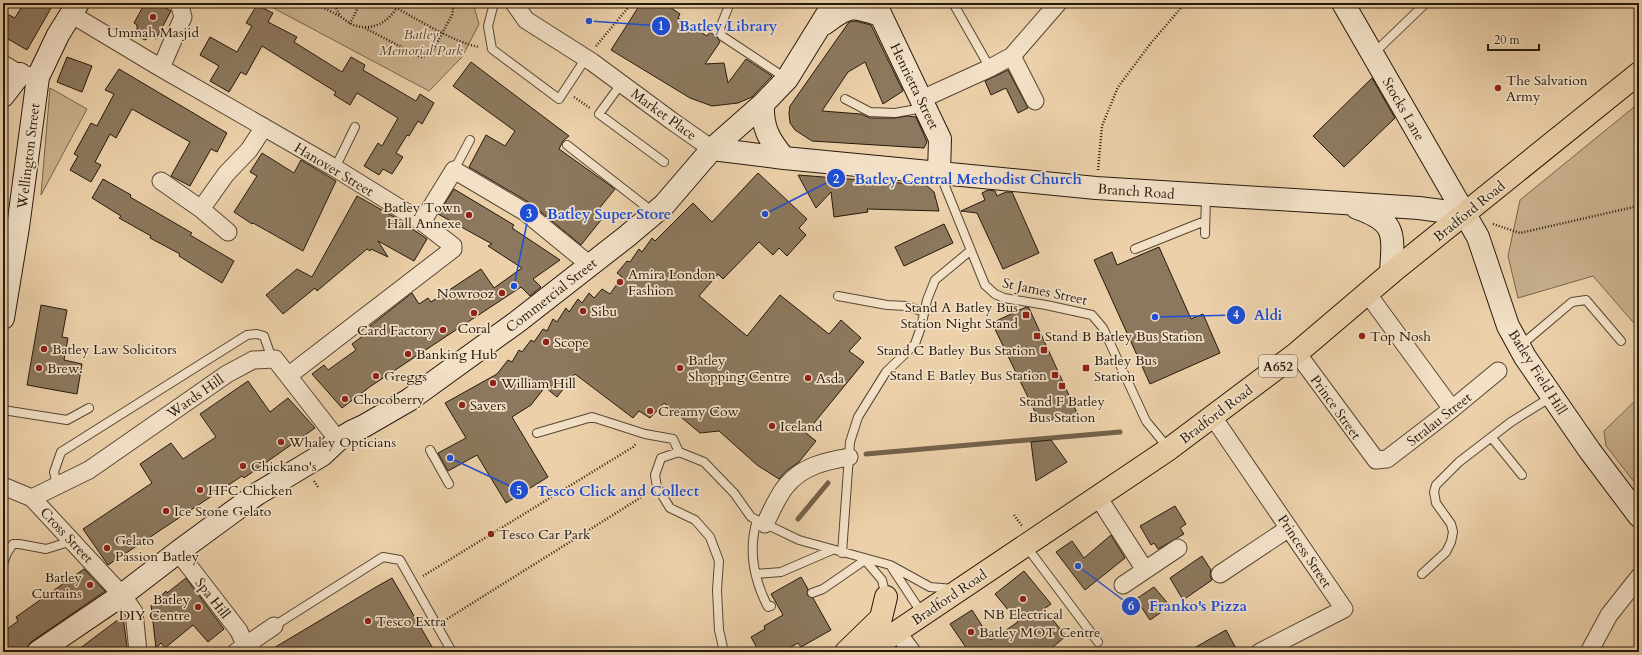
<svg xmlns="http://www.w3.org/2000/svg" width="1642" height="655" font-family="Cardo,serif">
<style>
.green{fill:#c9b18e;stroke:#77654d}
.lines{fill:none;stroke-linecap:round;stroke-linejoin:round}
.stream{stroke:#74624a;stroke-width:5}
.building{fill:#8c785e;stroke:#25190c}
.lane-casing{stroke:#564733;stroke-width:10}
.street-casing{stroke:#564733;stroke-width:19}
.secondary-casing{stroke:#25190c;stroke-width:24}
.primary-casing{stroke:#25190c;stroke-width:24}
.path{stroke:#25190c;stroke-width:2.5;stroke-dasharray:1 2;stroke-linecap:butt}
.lane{stroke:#f2e0c7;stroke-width:8}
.street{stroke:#f2e0c7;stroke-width:17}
.secondary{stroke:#f2e0c7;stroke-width:22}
.primary{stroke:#ebd0a9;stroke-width:22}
.poi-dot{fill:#8f2418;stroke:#f2e0c7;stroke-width:1.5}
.labels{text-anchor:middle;stroke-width:3.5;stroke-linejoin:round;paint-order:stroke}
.shield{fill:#f2e0c7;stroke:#625544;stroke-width:1}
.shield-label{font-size:13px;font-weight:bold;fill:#25190c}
.poi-label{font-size:14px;fill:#25190c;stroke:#f2e0c7;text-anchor:start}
.park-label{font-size:14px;font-style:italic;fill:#564733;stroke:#f2e0c7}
.street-label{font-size:14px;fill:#25190c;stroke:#f2e0c7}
.leader{fill:none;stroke:#1d4ed8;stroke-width:1.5}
.callout-dot{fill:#1d4ed8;stroke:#f2e0c7;stroke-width:1.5}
.mark-label{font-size:12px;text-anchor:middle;font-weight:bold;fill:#fff}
.callout-label{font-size:15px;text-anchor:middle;font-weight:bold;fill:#1d4ed8;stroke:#f2e0c7;stroke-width:3.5;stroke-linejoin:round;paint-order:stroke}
</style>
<rect width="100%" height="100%" fill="#ebd0a9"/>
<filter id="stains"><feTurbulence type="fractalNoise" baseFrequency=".005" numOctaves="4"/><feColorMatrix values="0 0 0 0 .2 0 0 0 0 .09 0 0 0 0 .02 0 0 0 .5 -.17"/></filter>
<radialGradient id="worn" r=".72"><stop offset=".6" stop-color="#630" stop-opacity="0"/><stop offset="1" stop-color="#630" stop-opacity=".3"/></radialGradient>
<path class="green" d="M 264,3 L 473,3 L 479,24 L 462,57 L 429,91 Z
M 50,88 L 87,109 L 41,195 Z
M 1639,103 L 1639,329 L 1593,276 L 1518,298 L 1508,256 L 1520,200 Z
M 1639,397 L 1639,488 L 1606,446 L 1604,431 Z"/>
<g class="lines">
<path class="stream" d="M 866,454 L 1120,432
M 798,519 L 828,483"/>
</g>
<path class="building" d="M 24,3 L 54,3 L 27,50 L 3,36 L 3,12 L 15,18 Z
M 145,3 L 157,3 L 171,11 L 156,39 L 151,36 L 145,40 L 137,36 L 137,25 L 134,23 Z
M 641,3 L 664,3 L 680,14 L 678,18 L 707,36 L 710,32 L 717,37 L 720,42 L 705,64 L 724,63 L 728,83 L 746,59 L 772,76 L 752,97 L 738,103 L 712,106 L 690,98 L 611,50 Z
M 257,5 L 273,13 L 268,22 L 297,37 L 294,42 L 342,72 L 351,57 L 365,65 L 363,70 L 416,101 L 420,94 L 434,103 L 422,124 L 418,121 L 409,136 L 407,135 L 396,153 L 403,157 L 392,174 L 383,169 L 379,175 L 364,166 L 378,143 L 382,146 L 398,118 L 357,93 L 350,105 L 334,95 L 336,92 L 262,46 L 246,75 L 241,72 L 229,92 L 210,81 L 219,66 L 200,55 L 210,37 L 237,52 L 252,26 L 246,23 Z
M 855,21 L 871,25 L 903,91 L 883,104 L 865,62 L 848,72 L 822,111 L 861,114 L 870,118 L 895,118 L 907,116 L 916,117 L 927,142 L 924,148 L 812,141 L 795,130 L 790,123 L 789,113 L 790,106 L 849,22 Z
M 67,57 L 92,66 L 82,92 L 57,82 Z
M 471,62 L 569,136 L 563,141 L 559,149 L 615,189 L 598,210 L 605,215 L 581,245 L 530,203 L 469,167 L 486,135 L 505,146 L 515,131 L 453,86 Z
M 119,69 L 227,133 L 217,152 L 211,149 L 190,186 L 171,176 L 190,142 L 132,109 L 116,138 L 110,134 L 95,162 L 101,165 L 91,182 L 70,170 L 78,156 L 74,154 L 91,123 L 97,126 L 114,94 L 105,90 Z
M 1008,70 L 1028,108 L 1018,113 L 1006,88 L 991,95 L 985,81 Z
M 1372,78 L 1395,118 L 1344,167 L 1313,136 Z
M 262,153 L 294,173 L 301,160 L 336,181 L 303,251 L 253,223 L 252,224 L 234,212 L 257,176 L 250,172 Z
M 758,173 L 807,219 L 799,228 L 806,235 L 787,256 L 779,248 L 773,255 L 759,242 L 723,279 L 718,274 L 699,296 L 747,336 L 780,295 L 829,334 L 841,320 L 861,338 L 849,351 L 864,362 L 806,433 L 816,441 L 799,462 L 786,471 L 779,479 L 757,465 L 719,431 L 700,433 L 664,403 L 650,418 L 639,411 L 633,418 L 575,374 L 557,397 L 545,387 L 531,405 L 512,417 L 548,477 L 506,503 L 477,455 L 448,471 L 438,453 L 466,438 L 445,403 L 497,374 L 508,360 L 512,362 L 519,350 L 522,352 L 531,340 L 534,342 L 543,329 L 547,331 L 553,319 L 557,322 L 566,308 L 569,312 L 578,299 L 582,303 L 589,293 L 594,298 L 602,289 L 610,294 L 622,277 L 617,273 L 627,261 L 630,262 L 639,249 L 642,252 L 652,238 L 655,241 L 693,203 L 712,222 Z
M 798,175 L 926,185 L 934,192 L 939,211 L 867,209 L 868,212 L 834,217 L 831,192 L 816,208 Z
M 103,179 L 131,195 L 130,197 L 192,233 L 190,235 L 234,261 L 222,283 L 179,256 L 180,254 L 150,238 L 151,236 L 119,218 L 121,216 L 92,198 Z
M 454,189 L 514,225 L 512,228 L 560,260 L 533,279 L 541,287 L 530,296 L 521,287 L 371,386 L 342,408 L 312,374 L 324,365 L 328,370 L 356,350 L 352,344 L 372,329 L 370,326 L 412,293 L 419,304 L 428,298 L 431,302 L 481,269 L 494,288 L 522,268 L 488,246 L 492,244 L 438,214 Z
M 988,190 L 995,191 L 997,196 L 1006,192 L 1012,192 L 1039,253 L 1003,269 L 977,213 L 961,211 L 985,200 L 982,193 Z
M 357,196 L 398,219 L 427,239 L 414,261 L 378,241 L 388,257 L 371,249 L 370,251 L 367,249 L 317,291 L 315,288 L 283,314 L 266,295 L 297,269 L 312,277 Z
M 944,224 L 953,243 L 904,266 L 895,247 Z
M 1159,247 L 1191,319 L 1203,314 L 1220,353 L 1150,384 L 1094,260 L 1112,252 L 1117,265 Z
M 41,305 L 67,310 L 62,337 L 68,338 L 64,360 L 82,364 L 77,394 L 27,385 Z
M 1026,307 L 1029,308 L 1078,415 L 1040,422 L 992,323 Z
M 248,381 L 270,412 L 288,398 L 315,428 L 244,478 L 242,476 L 108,565 L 83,529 L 152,483 L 140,464 L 171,443 L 183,459 L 216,437 L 200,414 Z
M 1051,440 L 1067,462 L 1036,481 L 1031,442 Z
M 1175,506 L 1186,524 L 1180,528 L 1184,534 L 1158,549 L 1154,543 L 1151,545 L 1140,526 Z
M 1111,535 L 1125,558 L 1085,590 L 1056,552 L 1072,541 L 1084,558 Z
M 1202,556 L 1211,570 L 1210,575 L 1212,580 L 1183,600 L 1170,578 Z
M 84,569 L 105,591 L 31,642 L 24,652 L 3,652 L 3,632 L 18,621 L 16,617 Z
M 1024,571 L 1051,604 L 1044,609 L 1066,636 L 1047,652 L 969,652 L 950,624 L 972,610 L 991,640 L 1018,622 L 995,594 Z
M 801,577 L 808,589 L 807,595 L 813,598 L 831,630 L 801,647 L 798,643 L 782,652 L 759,652 L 751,637 L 765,629 L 764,626 L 783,615 L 771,594 Z
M 186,578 L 224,629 L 208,642 L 193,625 L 165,648 L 161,643 L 156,648 L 151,605 L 166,591 L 167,593 Z
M 392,578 L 435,652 L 267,652 L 376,587 Z
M 1154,587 L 1170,606 L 1150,620 L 1136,599 Z
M 123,616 L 127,647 L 120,652 L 75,652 Z
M 1226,630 L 1238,652 L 1187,652 Z"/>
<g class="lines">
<g class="lane-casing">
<path id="lane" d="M 494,3 L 488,26 L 492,49 L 559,99 L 586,58
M 730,3 L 720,28 L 722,36 L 787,79
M 953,3 L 990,68
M 1373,54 L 1426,3
M 621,84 L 599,114 L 664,162
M 845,99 L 870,112 L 895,113 L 923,108
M 567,145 L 653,212
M 335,168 L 355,127
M 454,170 L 470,140
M 940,174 L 985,285 L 995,294 L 1004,298 L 1046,305 L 1092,315 L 1103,328 L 1146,421 L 1169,449
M 1205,234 L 1206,196
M 1135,249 L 1205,221
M 838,296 L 887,305 L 907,306 L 924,312
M 1520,346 L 1572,302 L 1586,300 L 1621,341
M 3,410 L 67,420 L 89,408
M 537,433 L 592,417 L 645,434 L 673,439 L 679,452
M 1492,438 L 1522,475
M 430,450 L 449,484
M 57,485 L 54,472 L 61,452 L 247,335 L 257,334 L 264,336 L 272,359
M 757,520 C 748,550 754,580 768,607 L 771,606
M 1026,546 L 1098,642
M 842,553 L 850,442 L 858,417 L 886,372 L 915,344 L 921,327 L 927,300 L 935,280 L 970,251
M 865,560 L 882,580 L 886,597
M 3,564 L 7,553 L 13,544 L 19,544 L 46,549 L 72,541
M 892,568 L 923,615
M 756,574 L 781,572 L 832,550
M 1422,574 L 1446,552 L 1451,542 L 1453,532 L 1451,524 L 1436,503 L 1434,492 L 1436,485 L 1459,462 L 1511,422 L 1551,397
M 812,593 L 823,589 L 865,560
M 274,626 L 383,557 L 400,560 L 452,652
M 724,652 L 719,630 L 717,590 L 719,561 L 710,537 L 695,520 L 670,508 L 657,487 L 655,475 L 661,458 L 679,452 L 704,462 L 734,493 L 751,517 L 799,540 L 890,565 L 930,587 L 953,589"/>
</g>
<g class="street-casing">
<path id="street" d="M 514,3 L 526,20 L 592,62 L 672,121 L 712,149
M 71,14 L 161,68 L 335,168 L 422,222 L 453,246 L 453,249 L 288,376
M 1012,56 L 1035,101
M 3,64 L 20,74 L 32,76
M 161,68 L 183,17 L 179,3
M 922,99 L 990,68 L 1012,56 L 1058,3
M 161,181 L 201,209 L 228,232
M 201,209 L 226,174 L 249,150 L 264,127
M 422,222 L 454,170 L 525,212 L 590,265
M 1367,293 L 1452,409
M 1297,353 L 1376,460 L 1387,459 L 1452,409 L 1498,371
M 1213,417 L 1344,609 L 1260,652
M 3,486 L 32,498 L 122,595 L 134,612 L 138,652
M 1098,497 L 1145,570
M 32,498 L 89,470 L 227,374 L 253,360 L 275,359 L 338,440
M 765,524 C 771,512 777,497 786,486 C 802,466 826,461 849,457
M 178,552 L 239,631 L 245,645
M 1220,574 L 1289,528
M 1123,585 L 1178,548
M 898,633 L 912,652
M 236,652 L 274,626
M 1589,652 L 1609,615 L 1639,577"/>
</g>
<g class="secondary-casing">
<path id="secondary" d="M 875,3 L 940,139 L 939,172
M 1343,3 L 1478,237 L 1508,326 L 1525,357 L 1590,451 L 1639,516
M 824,24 C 849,5 851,5 880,15
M 3,96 L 20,74
M 763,104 C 762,128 769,140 784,158
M 712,149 L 784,158 L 1096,188 L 1343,203 L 1419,208 L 1464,214
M 1357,208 C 1398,222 1393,235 1391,273
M 3,318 L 18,227 L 38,77 L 58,35 L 78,3
M 38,652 L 122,595 L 178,552 L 257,494 L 322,455 L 338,440 L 351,432 L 364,426 L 409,400 L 517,322 L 626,237 L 664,205 L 712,149 L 763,104 L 787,79 L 834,3"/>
</g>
<g class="primary-casing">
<path id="primary" d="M 846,652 L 881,618 L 886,597
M 867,652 L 1169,449 L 1297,353 L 1391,273 L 1639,73"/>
</g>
<path class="path" d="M 314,3 C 323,8 333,12 341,17 C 347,21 351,25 357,26 C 376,31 392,19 399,3
M 333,3 L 340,15
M 388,3 C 411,16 455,43 479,47
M 350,24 L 360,3
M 365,28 L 420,57 C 426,56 429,55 433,50 L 452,15 L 453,10 L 452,3
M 596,46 L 632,3
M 574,97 L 590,108
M 1098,170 L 1102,126 L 1118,87 L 1151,43 L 1185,3
M 1493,224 L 1520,233 L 1634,207 L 1639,204
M 314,481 L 318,487
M 1014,515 L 1022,526
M 423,576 L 633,447 L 636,444
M 447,619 L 648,493"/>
<use href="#lane" class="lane"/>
<use href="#street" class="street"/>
<use href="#secondary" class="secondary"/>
<use href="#primary" class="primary"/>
</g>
<g class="poi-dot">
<circle cx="153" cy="17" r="4"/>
<circle cx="1498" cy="88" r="4"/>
<circle cx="469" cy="215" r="4"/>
<circle cx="620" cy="282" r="4"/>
<circle cx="502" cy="293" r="4"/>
<circle cx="583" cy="311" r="4"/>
<circle cx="474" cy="313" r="4"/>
<rect x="1022" y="311" width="8" height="8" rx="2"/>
<circle cx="443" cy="330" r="4"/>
<rect x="1033" y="332" width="8" height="8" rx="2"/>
<circle cx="1362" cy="336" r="4"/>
<circle cx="546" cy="342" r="4"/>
<circle cx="44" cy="349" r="4"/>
<rect x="1040" y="346" width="8" height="8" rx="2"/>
<circle cx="408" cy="354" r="4"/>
<circle cx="39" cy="368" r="4"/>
<circle cx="680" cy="368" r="4"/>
<rect x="1082" y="364" width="8" height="8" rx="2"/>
<rect x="1051" y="371" width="8" height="8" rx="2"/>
<circle cx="376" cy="376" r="4"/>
<circle cx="808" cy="378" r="4"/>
<circle cx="493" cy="383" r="4"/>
<rect x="1058" y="382" width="8" height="8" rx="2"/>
<circle cx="345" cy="399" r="4"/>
<circle cx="462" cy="405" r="4"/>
<circle cx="650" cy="411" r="4"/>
<circle cx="772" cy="426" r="4"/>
<circle cx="281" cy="442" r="4"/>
<circle cx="243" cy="466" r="4"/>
<circle cx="200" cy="490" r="4"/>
<circle cx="166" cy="511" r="4"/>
<circle cx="491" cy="534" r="4"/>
<circle cx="107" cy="548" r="4"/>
<circle cx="90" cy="585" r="4"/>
<circle cx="1023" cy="599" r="4"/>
<circle cx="198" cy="607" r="4"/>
<circle cx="368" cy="621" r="4"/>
<circle cx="971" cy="632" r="4"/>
</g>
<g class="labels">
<rect class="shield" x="1259" y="355" width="38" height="22" rx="3"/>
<g class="shield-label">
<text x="1278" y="371">A652</text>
</g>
<g class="poi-label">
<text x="153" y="37" text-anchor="middle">Ummah Masjid</text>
<text x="1506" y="85">The Salvation<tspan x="1506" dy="16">Army</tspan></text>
<text x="461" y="212" text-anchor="end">Batley Town<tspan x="461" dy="16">Hall Annexe</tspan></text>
<text x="628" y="279">Amira London<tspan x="628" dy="16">Fashion</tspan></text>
<text x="494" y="298" text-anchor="end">Nowrooz</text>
<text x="1018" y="312" text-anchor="end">Stand A Batley Bus<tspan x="1018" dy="16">Station Night Stand</tspan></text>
<text x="591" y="316">Sibu</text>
<text x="474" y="333" text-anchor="middle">Coral</text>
<text x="435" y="335" text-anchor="end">Card Factory</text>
<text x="1045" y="341">Stand B Batley Bus Station</text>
<text x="1370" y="341">Top Nosh</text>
<text x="554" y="347">Scope</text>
<text x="52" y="354">Batley Law Solicitors</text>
<text x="1036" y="355" text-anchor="end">Stand C Batley Bus Station</text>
<text x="416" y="359">Banking Hub</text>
<text x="688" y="365">Batley<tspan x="688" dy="16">Shopping Centre</tspan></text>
<text x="1094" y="365">Batley Bus<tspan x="1094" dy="16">Station</tspan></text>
<text x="47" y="373">Brew.</text>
<text x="1047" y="380" text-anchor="end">Stand E Batley Bus Station</text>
<text x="384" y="381">Greggs</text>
<text x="816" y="383">Asda</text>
<text x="501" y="388">William Hill</text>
<text x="353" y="404">Chocoberry</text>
<text x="1062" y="406" text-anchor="middle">Stand F Batley<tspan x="1062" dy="16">Bus Station</tspan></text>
<text x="470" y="410">Savers</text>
<text x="658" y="416">Creamy Cow</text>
<text x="780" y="431">Iceland</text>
<text x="289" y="447">Whaley Opticians</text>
<text x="251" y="471">Chickano's</text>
<text x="208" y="495">HFC Chicken</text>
<text x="174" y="516">Ice Stone Gelato</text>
<text x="499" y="539">Tesco Car Park</text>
<text x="115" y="545">Gelato<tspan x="115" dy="16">Passion Batley</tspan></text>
<text x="82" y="582" text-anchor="end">Batley<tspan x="82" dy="16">Curtains</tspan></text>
<text x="190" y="604" text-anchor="end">Batley<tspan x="190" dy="16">DIY Centre</tspan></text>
<text x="1023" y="619" text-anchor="middle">NB Electrical</text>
<text x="376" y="626">Tesco Extra</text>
<text x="979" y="637">Batley MOT Centre</text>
</g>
<g class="park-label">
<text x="421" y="39">Batley<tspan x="421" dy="16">Memorial Park</tspan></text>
</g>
<g class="street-label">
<text transform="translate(915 86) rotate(64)" y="5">Henrietta Street</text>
<text transform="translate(1404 109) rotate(60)" y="5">Stocks Lane</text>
<text transform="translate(664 114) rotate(36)" y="5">Market Place</text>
<text transform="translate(28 156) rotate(-83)" y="5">Wellington Street</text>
<text transform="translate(334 169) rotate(31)" y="5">Hanover Street</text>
<text transform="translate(1136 191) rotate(4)" y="5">Branch Road</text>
<text transform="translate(1469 211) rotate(-39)" y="5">Bradford Road</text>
<text transform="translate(1045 291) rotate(12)" y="5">St James Street</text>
<text transform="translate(551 295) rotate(-38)" y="5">Commercial Street</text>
<text transform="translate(1538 372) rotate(58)" y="5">Batley Field Hill</text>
<text transform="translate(195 396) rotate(-35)" y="5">Wards Hill</text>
<text transform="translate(1336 407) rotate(54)" y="5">Prince Street</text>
<text transform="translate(1216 414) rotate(-37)" y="5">Bradford Road</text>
<text transform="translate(1439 419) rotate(-38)" y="5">Stralau Street</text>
<text transform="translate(67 535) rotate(47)" y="5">Cross Street</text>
<text transform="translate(1305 551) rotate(56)" y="5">Princess Street</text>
<text transform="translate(949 597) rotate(-34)" y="5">Bradford Road</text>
<text transform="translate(213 598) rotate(52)" y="5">Spa Hill</text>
</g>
</g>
<path class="leader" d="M589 21L661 26M765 214L836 178M514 286L529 213M1155 317L1236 315M450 458L519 490M1078 566L1131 606"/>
<g class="callout-dot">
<circle cx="589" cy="21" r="4"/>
<circle cx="765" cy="214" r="4"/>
<circle cx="514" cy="286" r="4"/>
<circle cx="1155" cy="317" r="4"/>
<circle cx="450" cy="458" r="4"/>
<circle cx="1078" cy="566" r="4"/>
<circle cx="661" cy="26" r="10"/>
<circle cx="836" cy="178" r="10"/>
<circle cx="529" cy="213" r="10"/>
<circle cx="1236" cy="315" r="10"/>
<circle cx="519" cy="490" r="10"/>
<circle cx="1131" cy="606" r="10"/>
</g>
<g class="mark-label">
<text x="661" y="30">1</text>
<text x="836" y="183">2</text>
<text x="529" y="218">3</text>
<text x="1236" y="319">4</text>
<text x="519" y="495">5</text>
<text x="1131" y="610">6</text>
</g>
<g class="callout-label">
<text x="728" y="31">Batley Library</text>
<text x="968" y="184">Batley Central Methodist Church</text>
<text x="609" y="219">Batley Super Store</text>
<text x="1268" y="320">Aldi</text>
<text x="618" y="496">Tesco Click and Collect</text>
<text x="1198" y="611">Franko's Pizza</text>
</g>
<rect width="1642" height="655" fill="none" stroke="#ebd0a9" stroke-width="16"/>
<rect x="4" y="4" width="1634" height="647" fill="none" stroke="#25190c" stroke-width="2"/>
<rect x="8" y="8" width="1626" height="639" fill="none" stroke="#25190c"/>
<path d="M1488 44v6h51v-6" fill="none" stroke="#25190c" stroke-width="2"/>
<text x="1494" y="44" font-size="12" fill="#25190c" stroke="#f2e0c7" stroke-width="3" paint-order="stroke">20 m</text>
<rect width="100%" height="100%" filter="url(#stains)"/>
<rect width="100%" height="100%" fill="url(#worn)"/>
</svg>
